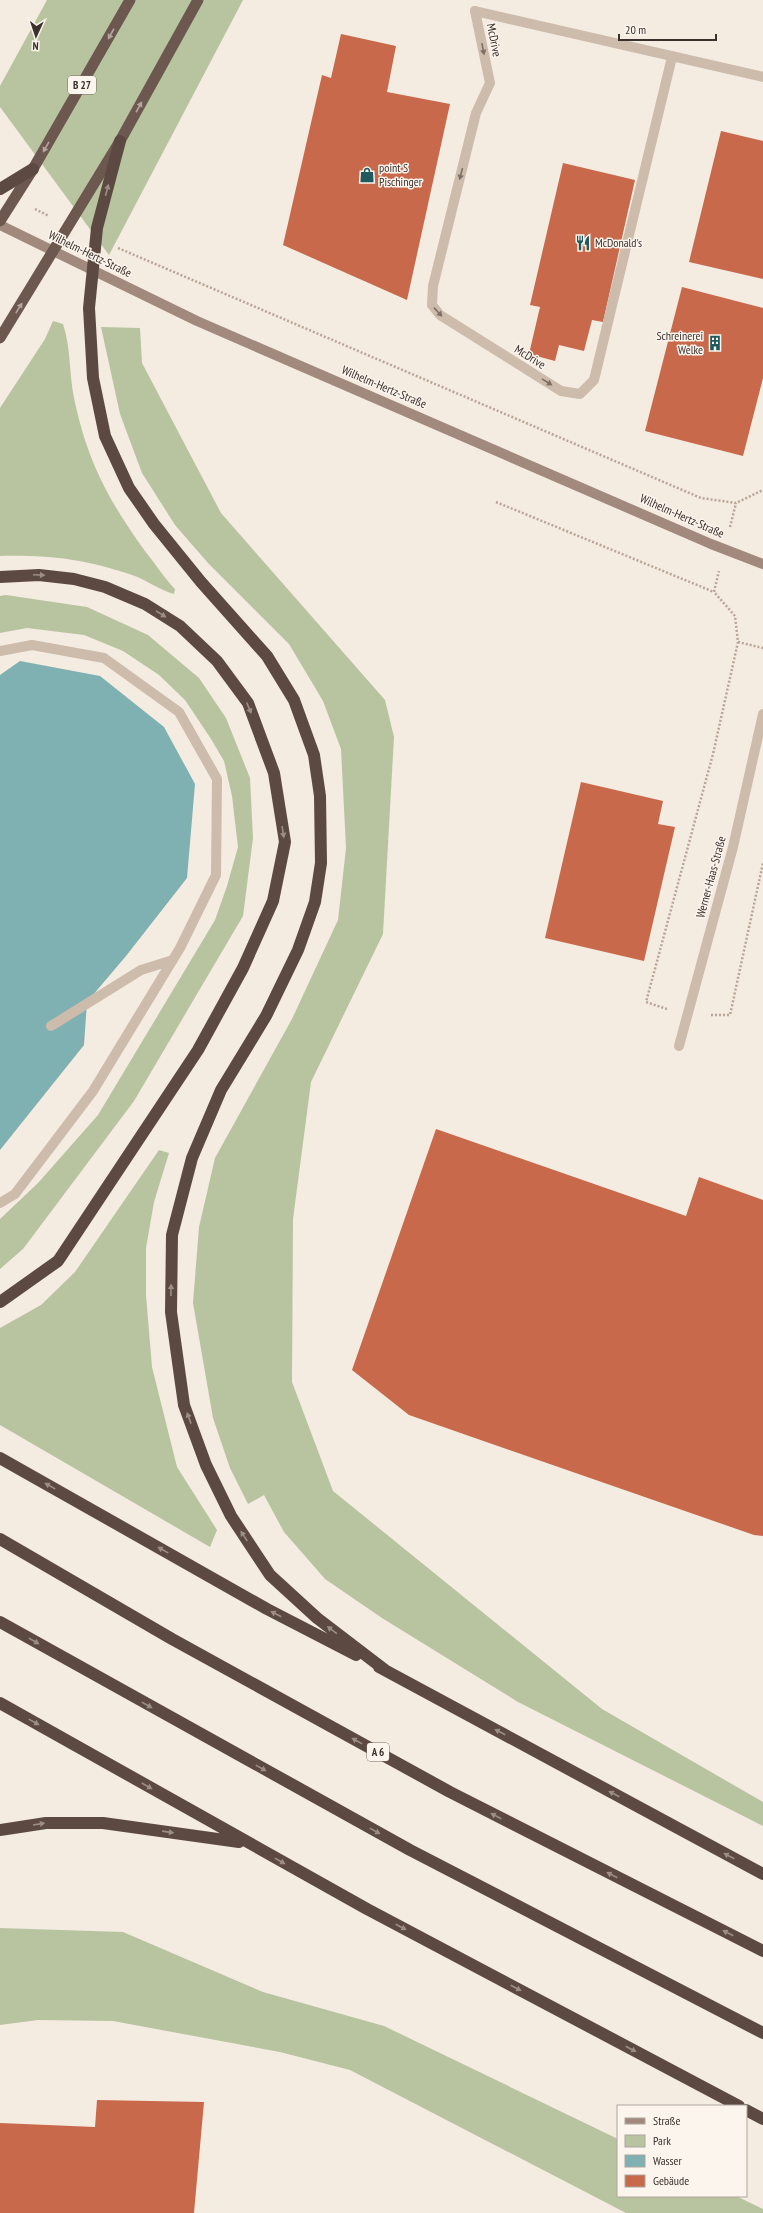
<svg xmlns="http://www.w3.org/2000/svg" width="763" height="2213" font-family="'PT Sans Narrow',sans-serif">
<style>
.green{fill:#b8c4a0}
.water{fill:#7fb0b2}
.building{fill:#c8694b}
.lines{fill:none;stroke-linecap:round;stroke-linejoin:round}
.path{stroke:#b9a596;stroke-width:2.5;stroke-dasharray:2 2;stroke-linecap:butt}
.service{stroke:#cdbbac;stroke-width:10}
.minor{stroke:#cdbbac;stroke-width:10}
.secondary{stroke:#a18a7d;stroke-width:10}
.trunk{stroke:#6c584f;stroke-width:11}
.motorway{stroke:#5c4a42;stroke-width:12}
.oneway{fill:#b4a69e}
.oneway2{fill:#7d6f65}
.oneway3{fill:#9c8e87}
.labels{text-anchor:middle;stroke-width:3;stroke-linejoin:round;paint-order:stroke}
.shield{fill:#fbf5ee;stroke:#756b66;stroke-width:1}
.shield-label{font-size:11px;font-weight:bold;fill:#3b302b}
.street-label{font-size:12px;fill:#3b302b;stroke:#fbf5ee}
.poi-label{font-size:12px;fill:#3b302b;stroke:#fbf5ee;text-anchor:start}
</style>
<rect width="100%" height="100%" fill="#f4ebe1"/>
<path class="green" d="M 47,0 L 243,0 L 109,255 L 0,107 L 0,86 Z
M 53,321 L 63,324 C 71,348 69,373 74,398 C 87,460 108,500 145,551 C 155,563 164,578 175,589 L 174,594 C 159,590 147,580 132,575 C 84,559 50,555 0,556 L 0,408 L 45,339 Z
M 101,327 L 140,328 L 142,363 L 221,513 L 385,700 L 394,737 L 383,934 L 311,1082 L 293,1219 L 292,1382 L 333,1491 L 602,1709 L 763,1802 L 763,1826 L 518,1702 L 382,1618 L 325,1579 L 284,1532 L 264,1495 L 248,1504 L 230,1468 L 213,1418 L 193,1303 L 199,1227 L 215,1158 L 292,1019 L 338,920 L 346,848 L 341,749 L 323,701 L 289,644 L 208,563 L 175,525 L 142,473 L 120,414 Z
M 6,595 L 87,607 L 148,635 L 199,678 L 226,718 L 250,778 L 253,838 L 243,916 L 134,1101 L 23,1249 L 0,1269 L 0,1219 L 38,1183 L 98,1115 L 215,920 L 227,886 L 238,847 L 232,796 L 224,761 L 211,739 L 185,700 L 159,675 L 123,651 L 84,635 L 27,628 L 0,633 L 0,596 Z
M 159,1150 L 169,1153 L 154,1202 L 146,1248 L 146,1295 L 152,1367 L 177,1467 L 217,1530 L 210,1547 L 0,1425 L 0,1328 L 41,1305 L 75,1272 Z
M 0,1928 L 123,1932 L 263,1992 L 384,2026 L 618,2139 L 618,2196 L 736,2196 L 763,2209 L 763,2213 L 626,2213 L 350,2070 L 280,2052 L 113,2021 L 38,2020 L 0,2025 Z"/>
<path class="water" d="M 20,661 L 100,676 L 164,727 L 195,784 L 187,878 L 126,956 L 87,1002 L 84,1045 L 0,1150 L 0,675 Z"/>
<path class="building" d="M 341,34 L 396,46 L 387,92 L 450,104 L 407,300 L 283,245 L 322,75 L 331,78 Z
M 721,131 L 763,141 L 763,279 L 689,262 Z
M 563,163 L 635,180 L 603,322 L 592,320 L 584,351 L 559,345 L 555,361 L 529,354 L 540,307 L 530,305 Z
M 682,287 L 763,308 L 763,378 L 743,456 L 645,431 Z
M 581,782 L 663,801 L 658,824 L 675,827 L 644,961 L 545,938 Z
M 436,1129 L 686,1216 L 699,1177 L 763,1200 L 763,1536 L 754,1535 L 409,1415 L 352,1370 Z
M 97,2100 L 204,2102 L 194,2213 L 0,2213 L 0,2123 L 95,2127 Z"/>
<g class="lines">
<path class="path" d="M 35,209 L 49,216
M 118,248 L 701,498 L 736,503 L 763,490
M 496,502 L 714,592 L 719,571
M 730,527 L 736,503
M 738,642 L 763,648
M 667,1009 L 646,1002 L 713,754 L 738,642 L 735,616 L 714,592
M 711,1015 L 730,1015 L 763,863"/>
<path class="service" d="M 475,11 L 490,83 L 476,113 L 433,286 L 432,305 L 440,315 L 561,391 L 580,394 L 594,380 L 672,57
M 0,651 L 32,645 L 104,658 L 179,712 L 217,779 L 216,875 L 180,948 L 93,1091 L 15,1194 L 0,1203
M 51,1026 L 141,970 L 173,960"/>
<path class="minor" d="M 475,11 L 763,77
M 679,1046 L 733,847 L 763,714"/>
<path class="secondary" d="M 0,225 L 197,321 L 711,544 L 763,564"/>
<path class="trunk" d="M 0,221 L 33,169 L 130,0
M 0,338 L 120,141 L 198,0"/>
<path class="motorway" d="M 120,141 L 97,228 L 89,308 L 93,378 L 105,436 L 129,488 L 154,524 L 201,582 L 267,656 L 294,700 L 314,755 L 320,796 L 321,863 L 315,902 L 298,950 L 266,1016 L 221,1090 L 192,1158 L 172,1235 L 171,1312 L 184,1405 L 206,1465 L 231,1516 L 270,1575 L 317,1618 L 385,1670
M 0,189 L 33,169
M 0,577 L 39,575 L 74,579 L 105,587 L 145,604 L 180,626 L 217,661 L 248,703 L 274,773 L 285,842 L 273,901 L 243,968 L 198,1050 L 58,1261 L 0,1302
M 0,1458 L 267,1609 L 356,1655
M 0,1539 L 172,1639 L 450,1792 L 763,1951
M 0,1622 L 410,1850 L 763,2033
M 379,1667 L 763,1874
M 0,1703 L 367,1909 L 739,2106
M 0,1830 L 46,1823 L 103,1823 L 239,1842
M 746,2110 L 763,2119"/>
</g>
<defs><path id="oneway-solid" d="M-6-.8H1V-3.2L6.5 0L1 3.2V.8H-6Z"/></defs>
<g class="oneway">
<use href="#oneway-solid" transform="translate(111 34) rotate(119)"/>
<use href="#oneway-solid" transform="translate(139 107) rotate(-61)"/>
<use href="#oneway-solid" transform="translate(46 147) rotate(120)"/>
<use href="#oneway-solid" transform="translate(19 308) rotate(-58)"/>
</g>
<g class="oneway2">
<use href="#oneway-solid" transform="translate(483 49) rotate(79)"/>
<use href="#oneway-solid" transform="translate(461 174) rotate(104)"/>
<use href="#oneway-solid" transform="translate(438 312) rotate(47)"/>
<use href="#oneway-solid" transform="translate(547 382) rotate(32)"/>
</g>
<g class="oneway3">
<use href="#oneway-solid" transform="translate(107 190) rotate(-75)"/>
<use href="#oneway-solid" transform="translate(39 575) rotate(3)"/>
<use href="#oneway-solid" transform="translate(161 614) rotate(32)"/>
<use href="#oneway-solid" transform="translate(249 708) rotate(67)"/>
<use href="#oneway-solid" transform="translate(283 832) rotate(81)"/>
<use href="#oneway-solid" transform="translate(171 1290) rotate(-89)"/>
<use href="#oneway-solid" transform="translate(189 1418) rotate(-110)"/>
<use href="#oneway-solid" transform="translate(50 1486) rotate(-151)"/>
<use href="#oneway-solid" transform="translate(244 1536) rotate(-123)"/>
<use href="#oneway-solid" transform="translate(163 1550) rotate(-151)"/>
<use href="#oneway-solid" transform="translate(276 1614) rotate(-153)"/>
<use href="#oneway-solid" transform="translate(332 1630) rotate(-143)"/>
<use href="#oneway-solid" transform="translate(34 1641) rotate(29)"/>
<use href="#oneway-solid" transform="translate(147 1705) rotate(29)"/>
<use href="#oneway-solid" transform="translate(34 1722) rotate(29)"/>
<use href="#oneway-solid" transform="translate(500 1732) rotate(-152)"/>
<use href="#oneway-solid" transform="translate(357 1741) rotate(-151)"/>
<use href="#oneway-solid" transform="translate(261 1768) rotate(29)"/>
<use href="#oneway-solid" transform="translate(147 1786) rotate(30)"/>
<use href="#oneway-solid" transform="translate(614 1794) rotate(-152)"/>
<use href="#oneway-solid" transform="translate(496 1816) rotate(-153)"/>
<use href="#oneway-solid" transform="translate(39 1824) rotate(-9)"/>
<use href="#oneway-solid" transform="translate(375 1831) rotate(29)"/>
<use href="#oneway-solid" transform="translate(168 1832) rotate(8)"/>
<use href="#oneway-solid" transform="translate(729 1856) rotate(-152)"/>
<use href="#oneway-solid" transform="translate(280 1861) rotate(29)"/>
<use href="#oneway-solid" transform="translate(612 1875) rotate(-153)"/>
<use href="#oneway-solid" transform="translate(401 1927) rotate(28)"/>
<use href="#oneway-solid" transform="translate(728 1933) rotate(-153)"/>
<use href="#oneway-solid" transform="translate(516 1988) rotate(28)"/>
<use href="#oneway-solid" transform="translate(631 2049) rotate(28)"/>
</g>
<defs>
<g id="shop-bare" transform="scale(1.2)"><path d="M-5-2.5h2.3a2.7 3.5 0 0 1 5.4 0H5L5.5 6h-11ZM-1.5-2.5h3a1.5 2.3 0 0 0-3 0Z" fill="#1f5a5e" stroke="#fbf5ee" stroke-width="2.5" paint-order="stroke"/></g>
<g id="restaurant-bare" transform="scale(1.2)"><path d="M-5-6h1v4h1v-4h1v4h1v-4h1v5L-1.5 .5V6h-2V.5L-5-1ZM5-6V6H3V1.5H1.5Q1.5-4 5-6Z" fill="#1f5a5e" stroke="#fbf5ee" stroke-width="2.5" paint-order="stroke"/></g>
<g id="building-bare" transform="scale(1.2)"><path d="M-4-6H4V6H1V3H-1V6H-4ZM-2.5-4.3h1.7v1.8h-1.7ZM.8-4.3h1.7v1.8H.8ZM-2.5-1h1.7V.8h-1.7ZM.8-1h1.7V.8H.8Z" fill="#1f5a5e" stroke="#fbf5ee" stroke-width="2.5" paint-order="stroke"/></g>
</defs>
<g fill-rule="evenodd">
<use href="#shop-bare" x="367" y="175"/>
<use href="#restaurant-bare" x="583" y="243"/>
<use href="#building-bare" x="715" y="343"/>
</g>
<g class="labels">
<g class="shield">
<rect x="68" y="76" width="28" height="18" rx="3"/>
<rect x="367" y="1743" width="22" height="18" rx="3"/>
</g>
<g class="shield-label">
<text x="82" y="89">B 27</text>
<text x="378" y="1756">A 6</text>
</g>
<g class="street-label">
<text transform="translate(494 40) rotate(79)" y="4">McDrive</text>
<text transform="translate(90 254) rotate(26)" y="4">Wilhelm-Hertz-Straße</text>
<text transform="translate(530 357) rotate(32)" y="4">McDrive</text>
<text transform="translate(384 387) rotate(23)" y="4">Wilhelm-Hertz-Straße</text>
<text transform="translate(682 516) rotate(24)" y="4">Wilhelm-Hertz-Straße</text>
<text transform="translate(711 877) rotate(-75)" y="4">Werner-Haas-Straße</text>
</g>
<g class="poi-label">
<text x="379" y="172">point S<tspan x="379" dy="14">Pischinger</tspan></text>
<text x="595" y="247">McDonald's</text>
<text x="703" y="340" text-anchor="end">Schreinerei<tspan x="703" dy="14">Welke</tspan></text>
</g>
</g>
<rect x="617" y="2105" width="130" height="92" fill="#fbf5ee" stroke="#aea6a0"/>
<rect x="625" y="2118" width="20" height="6" fill="#a18a7d" stroke="#aea6a0"/>
<text x="653" y="2125" font-size="12" fill="#3b302b">Straße</text>
<rect x="625" y="2135" width="20" height="12" fill="#b8c4a0" stroke="#aea6a0"/>
<text x="653" y="2145" font-size="12" fill="#3b302b">Park</text>
<rect x="625" y="2155" width="20" height="12" fill="#7fb0b2" stroke="#aea6a0"/>
<text x="653" y="2165" font-size="12" fill="#3b302b">Wasser</text>
<rect x="625" y="2175" width="20" height="12" fill="#c8694b" stroke="#aea6a0"/>
<text x="653" y="2185" font-size="12" fill="#3b302b">Gebäude</text>
<g transform="translate(36 36) rotate(183)" stroke="#fbf5ee" stroke-width="3" paint-order="stroke">
<path d="M0-3L7 15L0 10L-7 15Z" fill="#3b302b"/>
<text y="-6" font-size="11" font-weight="bold" text-anchor="middle" fill="#3b302b">N</text>
</g>
<path d="M619 34v6h97v-6" fill="none" stroke="#3b302b" stroke-width="2"/>
<text x="625" y="34" font-size="12" fill="#3b302b" stroke="#fbf5ee" stroke-width="3" paint-order="stroke">20 m</text>
</svg>
